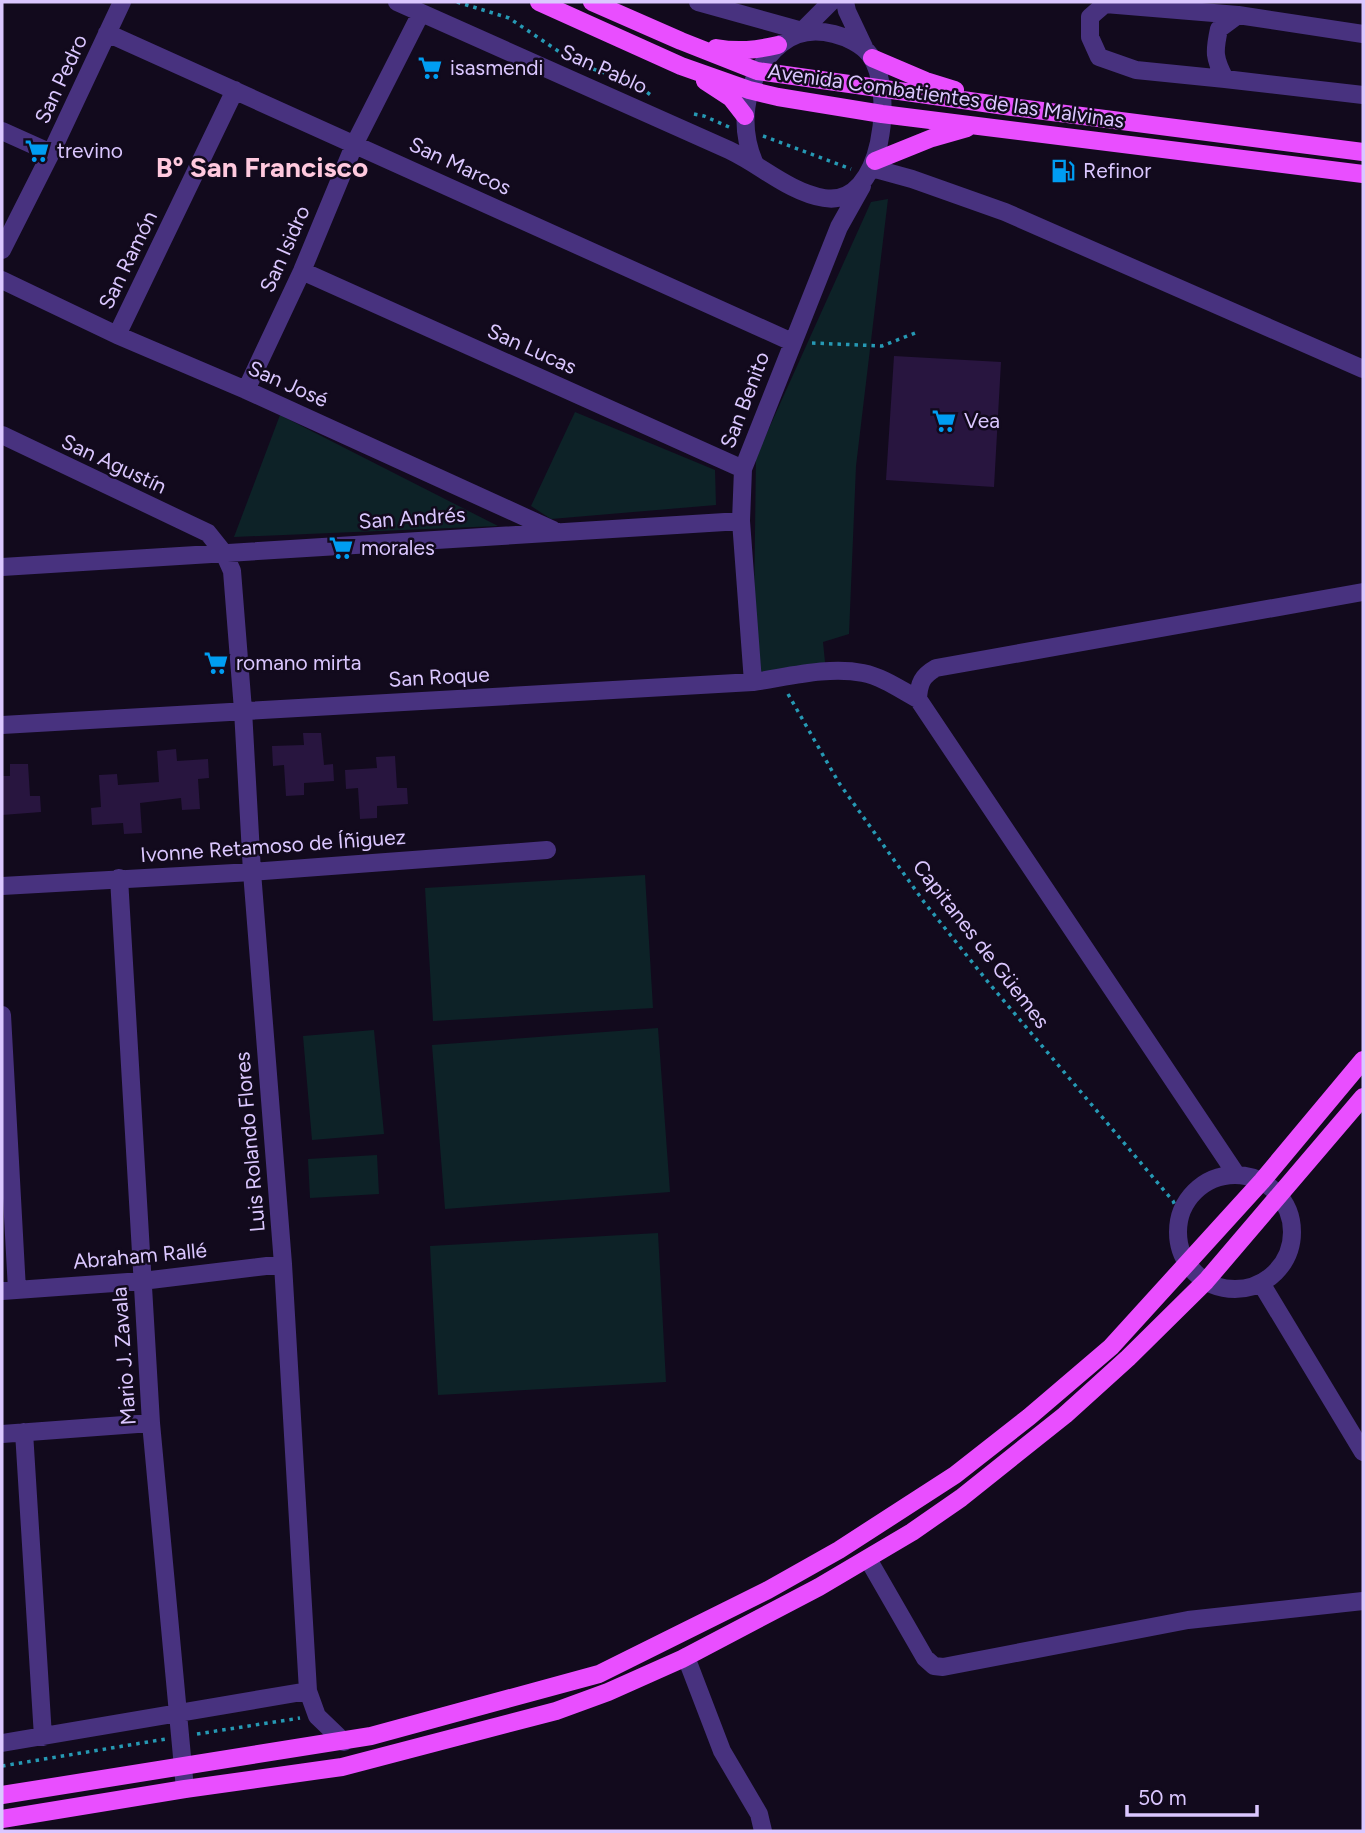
<svg xmlns="http://www.w3.org/2000/svg" width="1365" height="1833" font-family="Figtree,sans-serif">
<style>
.green{fill:#0d2227}
.building{fill:#28153f}
.lines{fill:none;stroke-linecap:round;stroke-linejoin:round}
.path{stroke:#2699b4;stroke-width:3.5;stroke-dasharray:3.5 5;stroke-linecap:butt}
.minor{stroke:#48327f;stroke-width:18}
.major{stroke:#e94eff;stroke-width:18}
.labels{text-anchor:middle;stroke-width:5;stroke-linejoin:round;paint-order:stroke}
.poi-label{font-size:21px;fill:#dbc7ff;stroke:#120a1d;text-anchor:start}
.street-label{font-size:21px;fill:#dbc7ff;stroke:#120a1d}
.district-label{font-size:28px;font-weight:bold;fill:#ffc9de;stroke:#120a1d}
</style>
<rect width="100%" height="100%" fill="#120a1d"/>
<path class="green" d="M 888,199 L 856,466 L 849,634 L 823,642 L 826,672 L 753,682 L 756,457 L 871,202 Z
M 575,412 L 715,470 L 716,505 L 551,519 L 531,506 Z
M 280,415 L 498,526 L 234,537 Z
M 645,875 L 653,1008 L 433,1021 L 425,888 Z
M 658,1028 L 670,1192 L 445,1209 L 432,1045 Z
M 374,1030 L 384,1134 L 312,1140 L 303,1036 Z
M 377,1155 L 379,1194 L 310,1198 L 308,1159 Z
M 658,1233 L 666,1382 L 438,1395 L 430,1246 Z"/>
<path class="building" d="M 894,356 L 1001,362 L 994,487 L 886,480 Z
M 303,733 L 321,733 L 324,765 L 333,764 L 334,781 L 304,783 L 304,795 L 286,796 L 284,765 L 273,766 L 272,746 L 304,745 Z
M 176,749 L 177,761 L 208,759 L 209,778 L 198,779 L 200,809 L 182,810 L 181,798 L 140,803 L 142,833 L 124,834 L 123,823 L 92,825 L 91,808 L 101,807 L 99,775 L 117,774 L 118,785 L 159,782 L 157,751 Z
M 395,756 L 397,788 L 407,788 L 408,804 L 377,806 L 377,818 L 360,819 L 358,788 L 346,789 L 345,770 L 377,768 L 376,757 Z
M 10,764 L 28,764 L 30,796 L 40,796 L 41,812 L 2,815 L 2,776 L 10,776 Z"/>
<g class="lines">
<path class="path" d="M 457,2 L 509,18 L 570,59
M 593,69 L 636,84 L 652,96
M 694,114 L 704,116 L 729,127
M 763,136 L 851,169
M 812,343 L 882,346 L 915,333
M 788,694 L 839,783 L 924,902 L 988,982 L 1173,1201 L 1180,1216
M 1176,1250 L 1178,1235
M 197,1734 L 300,1718
M 2,1766 L 166,1739"/>
<path class="minor" d="M 397,2 L 729,150 C 761,165 789,192 824,198 C 884,208 895,89 870,55 C 862,44 846,37 834,34 C 806,27 786,35 768,57 C 744,87 739,126 754,162
M 698,2 L 802,31
M 845,2 L 847,11 L 864,47
M 802,31 L 831,2
M 107,33 L 792,342
M 1363,34 L 1238,15 L 1219,29 C 1214,52 1214,58 1225,79 L 1363,95
M 1225,79 L 1136,70 L 1099,57 L 1090,37 L 1090,17 L 1105,4 L 1238,15
M 2,131 L 51,153
M 872,168 L 912,179 L 1005,212 L 1363,369
M 2,250 L 51,153 L 122,2
M 302,271 L 743,469
M 2,280 L 117,335 L 246,390 L 553,530
M 117,335 L 235,90
M 246,390 L 302,271 L 355,143 L 421,13
M 2,435 L 208,533 L 224,553 L 232,571 L 243,710 L 252,872 L 283,1264 L 308,1691 L 317,1716 L 344,1742
M 2,567 L 741,521
M 753,682 L 741,521 L 743,469 L 839,227 L 862,186
M 918,699 L 1236,1174
M 2,725 L 753,682 C 788,677 828,666 863,673 C 883,677 901,690 918,699 C 919,683 922,676 936,668 L 1363,592
M 119,878 L 151,1423 L 185,1789
M 2,886 L 252,872 L 547,850
M 2,1015 L 17,1290
M1178 1232a57 57 0 1 1 114 0a57 57 0 1 1-114 0Z
M 1261,1283 L 1363,1452
M 2,1291 L 142,1281 L 283,1264
M 24,1432 L 43,1737
M 2,1434 L 151,1423
M 868,1559 L 925,1658 L 934,1666 L 943,1667 L 1188,1620 L 1363,1601
M 686,1657 L 722,1751 L 759,1814 L 763,1831
M 2,1743 L 308,1691"/>
<path class="major" d="M 539,2 L 681,66 L 749,90 L 778,97 L 882,114 L 1363,174
M 592,2 L 681,41 L 757,71 L 1012,107 L 1363,152
M 716,48 C 738,52 756,50 778,45
M 872,58 L 926,81 L 955,90
M 705,81 L 731,98 L 745,116
M 875,161 L 932,138 L 967,128
M 2,1795 L 371,1736 L 599,1674 L 768,1590 L 839,1550 L 955,1475 L 1029,1417 L 1111,1347 L 1262,1181 L 1363,1060
M 2,1819 L 185,1789 L 342,1767 L 556,1711 L 608,1692 L 682,1659 L 819,1587 L 912,1532 L 961,1498 L 1065,1415 L 1128,1358 L 1206,1281 L 1363,1097"/>
</g>
<defs>
<g id="supermarket-bare" transform="scale(1.89)"><path d="M-6-5.5h2.5l.6 2H6L4.5 2H-2.5L-4.4-4H-6ZM-1.5 3.2a1.3 1.3 0 1 0 .1 0ZM3 3.2a1.3 1.3 0 1 0 .1 0Z" fill="#009df2" stroke="#120a1d" stroke-width="2.5" paint-order="stroke"/></g>
<g id="fuel-bare" transform="scale(1.89)"><path d="M-5.5-6h7V0h2V4h1.3V-2.5L3-4.5l.8-.8L6-3V5H2.5V1h-1V6h-7ZM-4.2-4.7v3.2H.2V-4.7Z" fill="#009df2" stroke="#120a1d" stroke-width="2.5" paint-order="stroke"/></g>
</defs>
<g fill-rule="evenodd">
<use href="#supermarket-bare" x="430" y="68"/>
<use href="#supermarket-bare" x="37" y="151"/>
<use href="#fuel-bare" x="1063" y="171"/>
<use href="#supermarket-bare" x="944" y="421"/>
<use href="#supermarket-bare" x="341" y="548"/>
<use href="#supermarket-bare" x="216" y="663"/>
</g>
<g class="labels">
<g class="poi-label">
<text x="450" y="75">isasmendi</text>
<text x="57" y="158">trevino</text>
<text x="1083" y="178">Refinor</text>
<text x="964" y="428">Vea</text>
<text x="361" y="555">morales</text>
<text x="236" y="670">romano mirta</text>
</g>
<g class="street-label">
<text transform="translate(604 69) rotate(24)" y="7">San Pablo</text>
<text transform="translate(61 79) rotate(-65)" y="7">San Pedro</text>
<text transform="translate(946 96) rotate(8)" y="7">Avenida Combatientes de las Malvinas</text>
<text transform="translate(460 166) rotate(25)" y="7">San Marcos</text>
<text transform="translate(285 249) rotate(-66)" y="7">San Isidro</text>
<text transform="translate(128 260) rotate(-64)" y="7">San Ramón</text>
<text transform="translate(532 349) rotate(24)" y="7">San Lucas</text>
<text transform="translate(288 384) rotate(24)" y="7">San José</text>
<text transform="translate(745 400) rotate(-69)" y="7">San Benito</text>
<text transform="translate(114 464) rotate(25)" y="7">San Agustín</text>
<text transform="translate(412 518) rotate(-4)" y="7">San Andrés</text>
<text transform="translate(439 677) rotate(-3)" y="7">San Roque</text>
<text transform="translate(273 846) rotate(-4)" y="7">Ivonne Retamoso de Íñiguez</text>
<text transform="translate(981 944) rotate(52)" y="7">Capitanes de Güemes</text>
<text transform="translate(250 1142) rotate(-95)" y="7">Luis Rolando Flores</text>
<text transform="translate(140 1256) rotate(-5)" y="7">Abraham Rallé</text>
<text transform="translate(124 1356) rotate(-94)" y="7">Mario J. Zavala</text>
</g>
<g class="district-label">
<text x="262" y="177">Bº San Francisco</text>
</g>
</g>
<rect width="1365" height="1833" fill="none" stroke="#dbc7ff" stroke-width="7"/>
<path d="M1127 1805v10h130v-10" fill="none" stroke="#dbc7ff" stroke-width="3.5"/>
<text x="1138" y="1805" font-size="21" fill="#dbc7ff" stroke="#120a1d" stroke-width="5" paint-order="stroke">50 m</text>
</svg>
